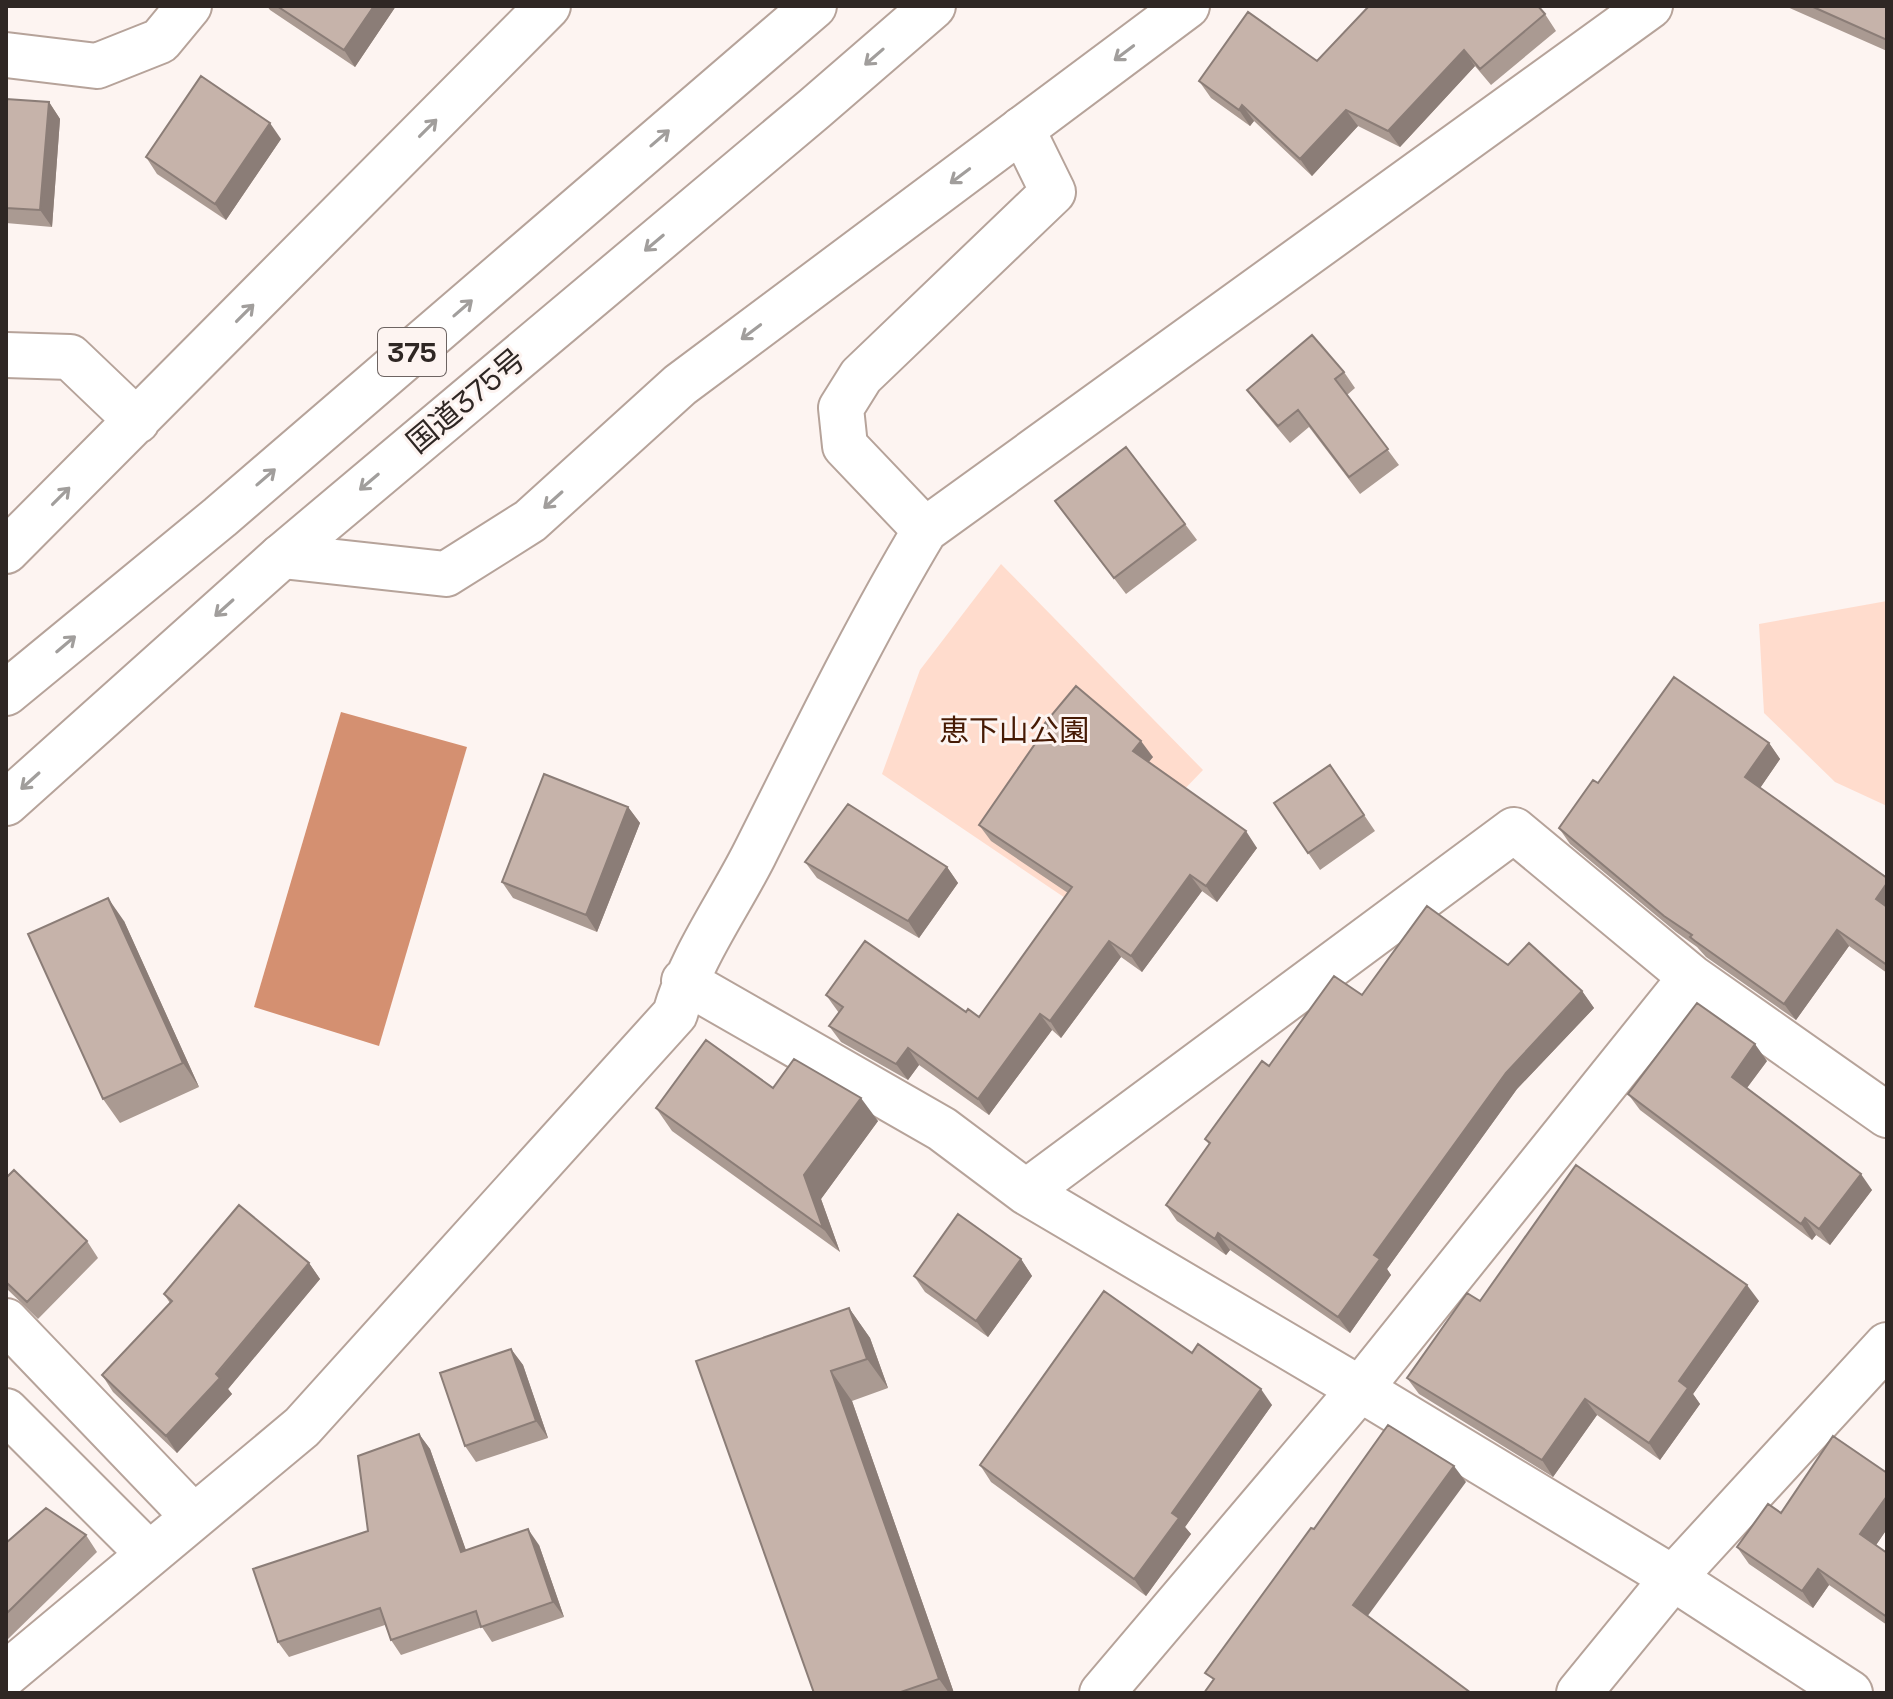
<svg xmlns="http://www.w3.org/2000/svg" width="1893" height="1699" font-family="'Space Grotesk','Noto Sans JP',sans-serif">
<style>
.green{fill:#ffdccd}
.water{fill:#d49071}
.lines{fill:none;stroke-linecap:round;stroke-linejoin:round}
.street-casing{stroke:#b6a39a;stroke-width:48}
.secondary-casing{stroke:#b6a39a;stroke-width:48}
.highway-casing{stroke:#b6a39a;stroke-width:48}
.street{stroke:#fff;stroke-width:44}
.secondary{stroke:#fff;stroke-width:44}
.highway{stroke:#fff;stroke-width:44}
.wall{fill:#aa9a92}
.shaded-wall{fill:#8b7d77}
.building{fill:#c6b3aa;stroke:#8b7d77;stroke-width:2}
.oneway{stroke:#a19e9c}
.labels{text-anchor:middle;stroke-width:6;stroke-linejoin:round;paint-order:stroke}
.shield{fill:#fdf4f1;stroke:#6d6462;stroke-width:2}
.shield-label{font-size:28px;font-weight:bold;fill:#2f2724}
.street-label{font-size:30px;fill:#2f2724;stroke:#fdf4f1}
.park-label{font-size:30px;fill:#461a04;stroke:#fdf4f1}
</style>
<rect width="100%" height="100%" fill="#fdf4f1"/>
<path class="green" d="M 1001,564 L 1203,770 L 1074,904 L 882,774 L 920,670 Z
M 1887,601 L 1887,806 L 1835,782 L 1764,713 L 1759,624 Z"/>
<path class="water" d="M 341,712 L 467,747 L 379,1046 L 254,1007 Z"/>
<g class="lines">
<g class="street-casing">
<path id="street" d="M 6,55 L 97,66 L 160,41 L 189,6
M 6,355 L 70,357 L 137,421
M 925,530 L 845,446 L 841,408 L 861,376 L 1053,192 L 1022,129
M 6,551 L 548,6
M 684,981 L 942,1129 L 1026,1192 L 1360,1389 L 1673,1578 L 1850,1693
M 1026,1192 L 1514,830 L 1691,977 L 1887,1115
M 6,1321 L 194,1517
M 6,1411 L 149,1554
M 6,1674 L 302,1427 L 675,1014 C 691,957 727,908 754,855 C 809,746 862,635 925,530 L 1650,6
M 1102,1693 L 1360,1389 L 1691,977
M 1579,1693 L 1673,1578 L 1887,1345"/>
</g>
<g class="secondary-casing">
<path id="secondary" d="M 282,556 L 446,574 L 530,521 L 680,385 L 1187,6"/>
</g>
<g class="highway-casing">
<path id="highway" d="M 6,693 L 220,517 L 814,6
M 6,803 L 282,556 L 814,109 L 933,6"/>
</g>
<use href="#street" class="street"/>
<use href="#secondary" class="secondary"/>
<use href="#highway" class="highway"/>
</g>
<path class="wall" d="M 267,6 L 396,6 L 355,67 L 270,10 Z
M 1785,6 L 1887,6 L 1887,51 Z
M 1545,14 L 1556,31 L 1491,85 L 1475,66 L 1400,147 L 1358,126 L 1312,176 L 1254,121 L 1250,126 L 1211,98 L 1199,81 L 1317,61 Z
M 6,99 L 49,102 L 60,119 L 52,227 L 6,223 Z
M 281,139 L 226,220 L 157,174 L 146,157 Z
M 1344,372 L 1355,388 L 1347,395 L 1399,465 L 1360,494 L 1309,427 L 1290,443 L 1259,406 L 1247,390 Z
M 1055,501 L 1185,524 L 1197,540 L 1126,594 Z
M 1045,723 L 1153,757 L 1149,762 L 1257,848 L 1217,902 L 1202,891 L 1142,972 L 1121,957 L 1061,1038 L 1052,1030 L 989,1115 L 919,1065 L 908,1080 L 841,1042 L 829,1026 L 839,1013 L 826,995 L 966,1012 L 979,1017 L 1068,893 L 991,841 L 979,825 L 1047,726 Z
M 1769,743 L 1780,759 L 1760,788 L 1887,878 L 1887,973 L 1849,946 L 1796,1020 L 1706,957 L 1697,947 L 1676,932 L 1570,844 L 1559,828 L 1598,783 Z
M 1330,765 L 1375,831 L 1320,870 L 1274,803 Z
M 628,807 L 640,823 L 597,932 L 513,898 L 502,882 Z
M 805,862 L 947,867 L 958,883 L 919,938 L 817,878 Z
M 124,921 L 199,1087 L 120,1123 L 103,1099 Z
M 1508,965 L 1582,991 L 1594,1008 L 1517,1089 L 1387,1269 L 1391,1275 L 1350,1333 L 1230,1250 L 1226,1255 L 1177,1221 L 1166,1205 L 1209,1144 L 1205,1139 L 1269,1066 L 1362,995 Z
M 1767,1061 L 1747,1088 L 1872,1190 L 1830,1245 L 1816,1235 L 1812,1240 L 1640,1110 L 1628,1094 Z
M 773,1088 L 878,1121 L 821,1199 L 840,1252 L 672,1131 L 656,1108 Z
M 6,1178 L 87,1241 L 98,1258 L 38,1319 L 6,1288 Z
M 1021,1259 L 1032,1276 L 988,1337 L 925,1292 L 914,1276 Z
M 309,1263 L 320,1279 L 228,1389 L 232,1394 L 177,1453 L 113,1392 L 102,1375 L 170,1303 L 164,1294 Z
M 1480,1301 L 1759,1301 L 1693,1394 L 1700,1404 L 1660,1460 L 1597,1415 L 1553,1477 L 1419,1394 L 1407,1378 Z
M 849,1308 L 870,1338 L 888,1388 L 852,1401 L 954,1693 L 814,1693 L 696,1361 Z
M 511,1349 L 523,1365 L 548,1438 L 476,1462 L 465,1446 Z
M 1192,1353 L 1272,1405 L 1185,1527 L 1191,1534 L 1146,1596 L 991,1482 L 980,1465 Z
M 419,1434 L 430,1449 L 466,1551 L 539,1545 L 564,1617 L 492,1642 L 482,1627 L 401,1655 L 391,1640 L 385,1625 L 289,1657 L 278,1642 L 368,1531 Z
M 1781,1513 L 1887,1529 L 1876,1545 L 1887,1553 L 1887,1625 L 1829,1585 L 1813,1608 L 1749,1564 L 1737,1547 Z
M 86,1535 L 97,1552 L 6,1641 L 6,1543 Z"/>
<path class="shaded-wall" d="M 374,6 L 396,6 L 355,67 L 344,50 Z
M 1464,50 L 1475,66 L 1400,147 L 1388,131 Z
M 49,102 L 60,119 L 52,227 L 40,210 Z
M 1242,105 L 1254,121 L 1250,126 L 1239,110 Z
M 1346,110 L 1358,126 L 1312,176 L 1300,159 Z
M 270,123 L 281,139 L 226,220 L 215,204 Z
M 1141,741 L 1153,757 L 1144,767 L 1133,751 Z
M 1769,743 L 1780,759 L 1756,794 L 1745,777 Z
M 628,807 L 640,823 L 597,932 L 586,915 Z
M 1246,831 L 1257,848 L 1217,902 L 1206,886 Z
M 947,867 L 958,883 L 919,938 L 908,921 Z
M 1190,875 L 1202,891 L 1142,972 L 1131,956 Z
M 1887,883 L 1887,915 L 1876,899 Z
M 108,898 L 124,921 L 199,1087 L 183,1063 Z
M 1837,930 L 1849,946 L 1796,1020 L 1784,1004 Z
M 1109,941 L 1121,957 L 1061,1038 L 1050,1021 Z
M 1582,991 L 1594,1008 L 1517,1089 L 1387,1269 L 1391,1275 L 1350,1333 L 1338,1317 L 1374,1255 L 1506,1073 Z
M 1040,1014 L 1052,1030 L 989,1115 L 978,1099 Z
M 1755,1044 L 1767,1061 L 1743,1093 L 1732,1077 Z
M 908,1048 L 919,1065 L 908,1080 L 896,1064 Z
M 861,1098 L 878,1121 L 821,1199 L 840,1252 L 823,1228 L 804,1175 Z
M 1861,1174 L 1872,1190 L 1830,1245 L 1819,1229 Z
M 1805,1218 L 1816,1235 L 1812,1240 L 1801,1224 Z
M 1218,1233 L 1230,1250 L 1226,1255 L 1215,1239 Z
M 1021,1259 L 1032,1276 L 988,1337 L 976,1321 Z
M 309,1263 L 320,1279 L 228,1389 L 232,1394 L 177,1453 L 166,1436 Z
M 1747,1285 L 1759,1301 L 1693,1394 L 1700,1404 L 1660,1460 L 1649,1443 L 1679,1381 Z
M 849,1308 L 870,1338 L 888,1388 L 867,1359 Z
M 511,1349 L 523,1365 L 548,1438 L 536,1421 Z
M 831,1371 L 852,1401 L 954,1693 L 949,1693 L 939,1679 Z
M 1261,1389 L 1272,1405 L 1185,1527 L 1191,1534 L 1146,1596 L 1134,1579 L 1172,1513 Z
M 1585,1399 L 1597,1415 L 1553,1477 L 1542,1460 Z
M 419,1434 L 430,1449 L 472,1567 L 461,1552 Z
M 1454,1466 L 1466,1482 L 1364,1621 L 1353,1605 Z
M 1887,1496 L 1887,1529 L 1872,1551 L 1860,1534 Z
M 528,1529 L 539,1545 L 564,1617 L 553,1602 Z
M 1818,1569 L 1829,1585 L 1813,1608 L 1802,1591 Z"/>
<path class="building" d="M 277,6 L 374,6 L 344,50 Z
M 1369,6 L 1538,6 L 1545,14 L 1480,69 L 1464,50 L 1388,131 L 1346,110 L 1300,159 L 1242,105 L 1239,110 L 1199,81 L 1248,12 L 1317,61 Z
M 1811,6 L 1887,6 L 1887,40 Z
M 201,76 L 270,123 L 215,204 L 146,157 Z
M 6,99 L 49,102 L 40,210 L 6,208 Z
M 1312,335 L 1344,372 L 1335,379 L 1388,449 L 1349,477 L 1298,410 L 1278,426 L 1247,390 Z
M 1126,447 L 1185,524 L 1114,578 L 1055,501 Z
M 1674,677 L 1769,743 L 1745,777 L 1887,878 L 1887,883 L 1876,899 L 1887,907 L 1887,965 L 1837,930 L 1784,1004 L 1695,941 L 1690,937 L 1692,935 L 1664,916 L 1559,828 L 1593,780 L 1598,783 Z
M 1076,686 L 1141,741 L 1133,751 L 1246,831 L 1206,886 L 1190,875 L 1131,956 L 1109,941 L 1050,1021 L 1040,1014 L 978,1099 L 908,1048 L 896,1064 L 829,1026 L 843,1007 L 826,995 L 865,941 L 966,1012 L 968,1009 L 979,1017 L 1072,887 L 979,825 L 1048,725 L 1045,723 Z
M 1330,765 L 1364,815 L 1308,853 L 1274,803 Z
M 544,774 L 628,807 L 586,915 L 502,882 Z
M 848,804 L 947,867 L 908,921 L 805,862 Z
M 108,898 L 183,1063 L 103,1099 L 28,934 Z
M 1427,906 L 1508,965 L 1529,943 L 1582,991 L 1506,1073 L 1374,1255 L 1380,1259 L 1338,1317 L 1218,1233 L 1215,1239 L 1166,1205 L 1210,1143 L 1205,1139 L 1262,1061 L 1269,1066 L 1334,976 L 1362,995 Z
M 1697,1003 L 1755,1044 L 1732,1077 L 1861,1174 L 1819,1229 L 1805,1218 L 1801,1224 L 1628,1094 Z
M 706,1040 L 773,1088 L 794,1059 L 861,1098 L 804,1175 L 823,1228 L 656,1108 Z
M 1576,1165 L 1747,1285 L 1679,1381 L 1688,1388 L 1649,1443 L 1585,1399 L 1542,1460 L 1407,1378 L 1467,1293 L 1480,1301 Z
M 14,1170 L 87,1241 L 27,1302 L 6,1282 L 6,1178 Z
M 239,1205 L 309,1263 L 216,1374 L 220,1378 L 166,1436 L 102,1375 L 172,1301 L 164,1294 Z
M 958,1214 L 1021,1259 L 976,1321 L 914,1276 Z
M 1104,1291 L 1192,1353 L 1198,1344 L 1261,1389 L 1172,1513 L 1179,1518 L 1134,1579 L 980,1465 Z
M 849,1308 L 867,1359 L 831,1371 L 939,1679 L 898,1693 L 814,1693 L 696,1361 Z
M 511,1349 L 536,1421 L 465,1446 L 440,1373 Z
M 1388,1425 L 1454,1466 L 1353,1605 L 1471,1693 L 1204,1693 L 1214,1679 L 1205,1673 L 1311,1528 L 1314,1529 Z
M 419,1434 L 461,1552 L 528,1529 L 553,1602 L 481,1627 L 476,1611 L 391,1640 L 380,1608 L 278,1642 L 253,1569 L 368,1531 L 358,1456 Z
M 1833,1436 L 1887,1473 L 1887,1496 L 1860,1534 L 1887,1553 L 1887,1617 L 1818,1569 L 1802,1591 L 1737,1547 L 1768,1504 L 1781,1513 Z
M 46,1508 L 86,1535 L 6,1614 L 6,1543 Z"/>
<defs><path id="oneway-shaft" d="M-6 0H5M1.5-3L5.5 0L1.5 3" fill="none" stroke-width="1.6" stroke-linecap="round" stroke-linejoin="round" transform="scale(2)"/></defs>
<g class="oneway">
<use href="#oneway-shaft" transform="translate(1124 53) rotate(143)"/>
<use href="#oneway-shaft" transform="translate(874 57) rotate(139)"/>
<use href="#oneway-shaft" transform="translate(428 128) rotate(-45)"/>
<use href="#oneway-shaft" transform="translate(660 138) rotate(-41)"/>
<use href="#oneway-shaft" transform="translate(960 176) rotate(143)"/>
<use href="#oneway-shaft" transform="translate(654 243) rotate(140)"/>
<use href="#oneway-shaft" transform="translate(463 308) rotate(-41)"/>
<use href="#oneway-shaft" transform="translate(245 313) rotate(-45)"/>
<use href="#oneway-shaft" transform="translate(751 332) rotate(143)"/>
<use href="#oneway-shaft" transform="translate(266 477) rotate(-41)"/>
<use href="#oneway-shaft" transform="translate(369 482) rotate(140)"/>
<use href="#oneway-shaft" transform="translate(61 496) rotate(-45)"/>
<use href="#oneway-shaft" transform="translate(553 500) rotate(138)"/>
<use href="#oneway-shaft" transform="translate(224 608) rotate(138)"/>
<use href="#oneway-shaft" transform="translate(66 644) rotate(-40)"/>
<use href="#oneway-shaft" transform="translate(30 781) rotate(138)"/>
</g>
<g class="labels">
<rect class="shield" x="378" y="328" width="68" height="48" rx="6"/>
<g class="shield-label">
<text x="412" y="362">375</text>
</g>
<g class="street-label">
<text transform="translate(466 401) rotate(-40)" y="10">国道375号</text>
</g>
<g class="park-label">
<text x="1014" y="741">恵下山公園</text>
</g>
</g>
<rect width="1893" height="1699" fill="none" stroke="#2f2724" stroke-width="16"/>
</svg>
